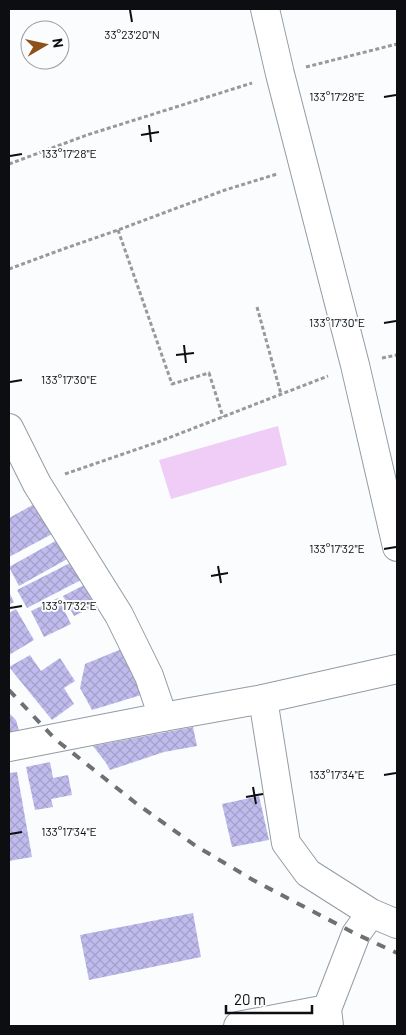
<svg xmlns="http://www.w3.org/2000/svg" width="406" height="1035" font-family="Barlow,sans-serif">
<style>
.park{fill:#f0cdf6}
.building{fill:url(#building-cross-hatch)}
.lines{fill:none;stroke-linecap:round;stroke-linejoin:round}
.minor-casing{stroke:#959ba3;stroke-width:30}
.tertiary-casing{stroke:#959ba3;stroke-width:30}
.path{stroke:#97999b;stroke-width:3;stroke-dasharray:4 2.5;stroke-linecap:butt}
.minor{stroke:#fff;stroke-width:28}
.tertiary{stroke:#fff;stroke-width:28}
.rail{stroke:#6e7072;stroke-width:4;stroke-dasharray:9 9;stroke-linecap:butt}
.ticks{fill:none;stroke:#0c0e11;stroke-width:2}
.ticks-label{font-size:12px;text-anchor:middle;fill:#0c0e11;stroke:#fafcfd;stroke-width:4;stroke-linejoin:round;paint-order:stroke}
</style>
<defs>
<pattern id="building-cross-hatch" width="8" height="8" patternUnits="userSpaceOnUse" patternTransform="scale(1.25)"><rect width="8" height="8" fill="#c0bbed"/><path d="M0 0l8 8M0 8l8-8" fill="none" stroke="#a4a0ca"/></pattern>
</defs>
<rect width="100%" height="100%" fill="#fafcfd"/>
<path class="park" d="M 278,426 L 287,465 L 171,499 L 159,460 Z"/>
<path class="building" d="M 38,502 L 54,533 L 9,557 L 9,518 Z
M 59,539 L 69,558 L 19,586 L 9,567 Z
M 72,562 L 81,580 L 27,608 L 17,590 Z
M 84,585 L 95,606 L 74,616 L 63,596 Z
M 9,592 L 14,602 L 9,605 Z
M 58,598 L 71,624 L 44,637 L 31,611 Z
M 16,609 L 34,640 L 9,655 L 9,613 Z
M 124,648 L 141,695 L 92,710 L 80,688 L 85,664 Z
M 30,655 L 41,671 L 60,658 L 75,681 L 64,688 L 74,704 L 52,720 L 9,667 Z
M 9,713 L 16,720 L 19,731 L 9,734 Z
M 193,727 L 197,746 L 164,752 L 110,770 L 106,763 L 93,746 Z
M 50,762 L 53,778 L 68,775 L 72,795 L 51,799 L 53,807 L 35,810 L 26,767 Z
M 17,772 L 32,857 L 9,861 L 9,773 Z
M 259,796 L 269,840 L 232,847 L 222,804 Z
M 193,913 L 201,957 L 89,980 L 80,935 Z"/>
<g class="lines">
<g class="minor-casing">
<path id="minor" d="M 265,9 L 280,74 L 355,365 L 397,547
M 9,428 L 37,484 L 119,615 L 149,676 L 163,717
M 263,699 L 286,843 L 308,873 L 371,913 L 397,924
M 238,1026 L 327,1009
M 329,1026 L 327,1009 L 356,934 L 371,913"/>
</g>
<g class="tertiary-casing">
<path id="tertiary" d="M 9,747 L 163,717 L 263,699 L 397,669"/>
</g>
<path class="path" d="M 306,67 L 397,44
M 9,164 L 87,135 L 252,83
M 118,230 L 172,384 L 209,373 L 223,417
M 9,269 L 66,248 L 118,230 L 225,190 L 277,174
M 257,307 L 281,394
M 382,358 L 397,355
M 65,474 L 158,442 L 328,376"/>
<use href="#minor" class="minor"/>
<use href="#tertiary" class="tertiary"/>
<path class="rail" d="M 9,690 L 55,739 L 137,804 L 196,846 L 253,880 L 356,934 L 397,953"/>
</g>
<path class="ticks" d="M 130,10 L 132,22M 384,97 L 396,95M 149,125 L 151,142M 141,135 L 159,132M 10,156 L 22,154M 384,323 L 396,321M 184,345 L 186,363M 176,355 L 194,353M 10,382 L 22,380M 384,549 L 396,547M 218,566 L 221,583M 211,576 L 228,573M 10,608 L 22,606M 384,775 L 396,773M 253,787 L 256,804M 246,797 L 263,794M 10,834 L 22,832"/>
<g class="ticks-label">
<text x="132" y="39">33°23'20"N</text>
<text x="337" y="101">133°17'28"E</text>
<text x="69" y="158">133°17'28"E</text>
<text x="337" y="327">133°17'30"E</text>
<text x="69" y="384">133°17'30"E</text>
<text x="337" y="553">133°17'32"E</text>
<text x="69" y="610">133°17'32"E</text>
<text x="337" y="779">133°17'34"E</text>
<text x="69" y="836">133°17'34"E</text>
</g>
<rect width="406" height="1035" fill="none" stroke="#0c0e11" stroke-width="20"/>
<g transform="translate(45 45) rotate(81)"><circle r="24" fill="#fafcfd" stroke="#9b9d9f"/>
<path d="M0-4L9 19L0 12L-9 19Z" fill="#90501a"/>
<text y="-8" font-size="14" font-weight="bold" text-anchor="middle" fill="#0c0e11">N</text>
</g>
<path d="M226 1005v8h86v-8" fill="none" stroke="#0c0e11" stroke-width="2.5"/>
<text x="234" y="1005" font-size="15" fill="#0c0e11" stroke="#fafcfd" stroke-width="4" paint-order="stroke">20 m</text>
</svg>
